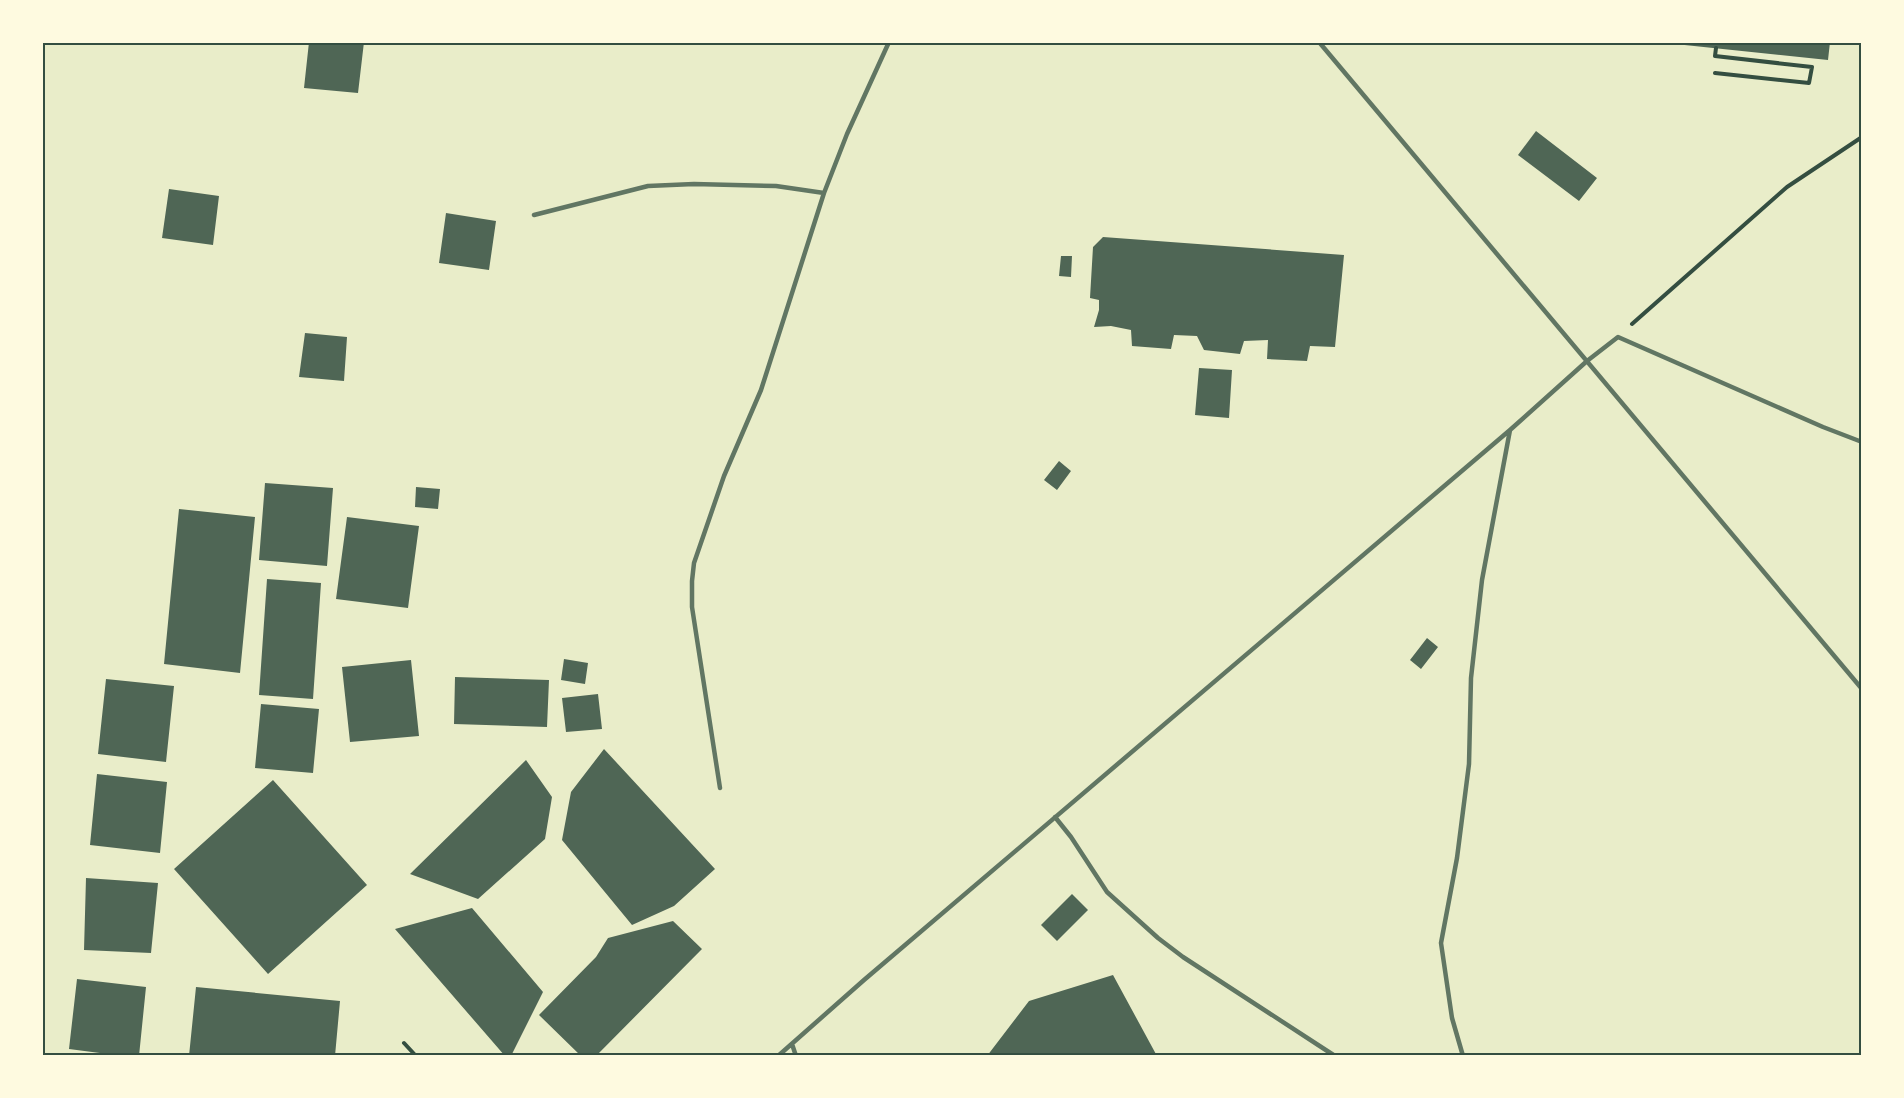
<svg xmlns="http://www.w3.org/2000/svg" width="1904" height="1098" font-family="Mulish,sans-serif">
<style>
.building{fill:#4f6655}
.lines{fill:none;stroke-linecap:round;stroke-linejoin:round}
.path{stroke:#344e41;stroke-width:4}
.service{stroke:#617663;stroke-width:4.5}
.neatline{fill:none;stroke:#344e41;stroke-width:2}
</style>
<rect width="100%" height="100%" fill="#e9edc9"/>
<path class="building" d="M 309,42 L 364,42 L 358,93 L 304,88 Z
M 1675,42 L 1830,42 L 1828,60 L 1675,44 Z
M 1536,131 L 1597,178 L 1579,201 L 1518,155 Z
M 169,189 L 219,196 L 213,245 L 162,238 Z
M 446,213 L 496,221 L 489,270 L 439,263 Z
M 1103,237 L 1344,255 L 1335,347 L 1310,346 L 1307,361 L 1267,359 L 1268,340 L 1244,341 L 1240,354 L 1204,350 L 1197,336 L 1174,335 L 1171,349 L 1132,346 L 1131,330 L 1111,326 L 1094,327 L 1099,310 L 1099,300 L 1090,298 L 1093,247 Z
M 1061,256 L 1072,256 L 1071,277 L 1059,276 Z
M 305,333 L 347,337 L 344,381 L 299,377 Z
M 1199,368 L 1232,370 L 1229,418 L 1195,415 Z
M 1059,461 L 1071,471 L 1057,490 L 1044,480 Z
M 265,483 L 333,488 L 327,566 L 259,560 Z
M 416,487 L 440,489 L 438,509 L 415,507 Z
M 179,509 L 255,517 L 240,673 L 164,664 Z
M 347,517 L 419,526 L 408,608 L 336,599 Z
M 267,579 L 321,583 L 313,699 L 259,695 Z
M 1427,638 L 1438,647 L 1421,669 L 1410,660 Z
M 564,659 L 588,663 L 585,684 L 561,680 Z
M 411,660 L 419,736 L 350,742 L 342,667 Z
M 455,677 L 549,680 L 547,727 L 454,724 Z
M 106,679 L 174,686 L 166,762 L 98,754 Z
M 598,694 L 602,729 L 566,732 L 562,698 Z
M 261,704 L 319,709 L 313,773 L 255,768 Z
M 604,749 L 715,869 L 674,906 L 632,925 L 562,840 L 571,792 Z
M 526,760 L 552,797 L 545,839 L 478,899 L 410,874 Z
M 97,774 L 167,782 L 160,853 L 90,845 Z
M 273,780 L 367,885 L 268,974 L 174,869 Z
M 86,878 L 158,883 L 151,953 L 84,950 Z
M 1072,894 L 1088,910 L 1057,941 L 1041,925 Z
M 472,908 L 543,992 L 511,1056 L 505,1056 L 395,929 Z
M 673,921 L 702,949 L 596,1056 L 581,1056 L 539,1015 L 596,957 L 608,938 Z
M 1113,975 L 1157,1056 L 987,1056 L 1029,1001 Z
M 77,979 L 146,987 L 139,1056 L 123,1056 L 69,1049 Z
M 196,987 L 340,1001 L 335,1056 L 189,1056 Z"/>
<g class="lines">
<path class="path" d="M 1715,73 L 1809,83 L 1812,67 L 1715,56 L 1716,48
M 1632,324 L 1787,187 L 1862,137
M 404,1043 L 416,1056"/>
<path class="service" d="M 1319,42 L 1862,689
M 534,215 L 648,186 L 694,184 L 776,186 L 824,193
M 720,788 L 692,607 L 692,581 L 694,563 L 724,476 L 761,390 L 824,193 L 847,134 L 889,42
M 1055,817 L 1071,837 L 1107,892 L 1158,938 L 1183,957 L 1335,1056
M 792,1044 L 796,1056
M 778,1056 L 864,980 L 1510,430 L 1587,361 L 1618,337 L 1823,427 L 1862,442
M 1463,1056 L 1452,1018 L 1441,943 L 1457,858 L 1469,764 L 1471,678 L 1482,580 L 1510,430"/>
</g>
<rect width="1904" height="1098" fill="none" stroke="#fefae0" stroke-width="87"/>
<rect x="44" y="44" width="1816" height="1010" class="neatline"/>
</svg>
